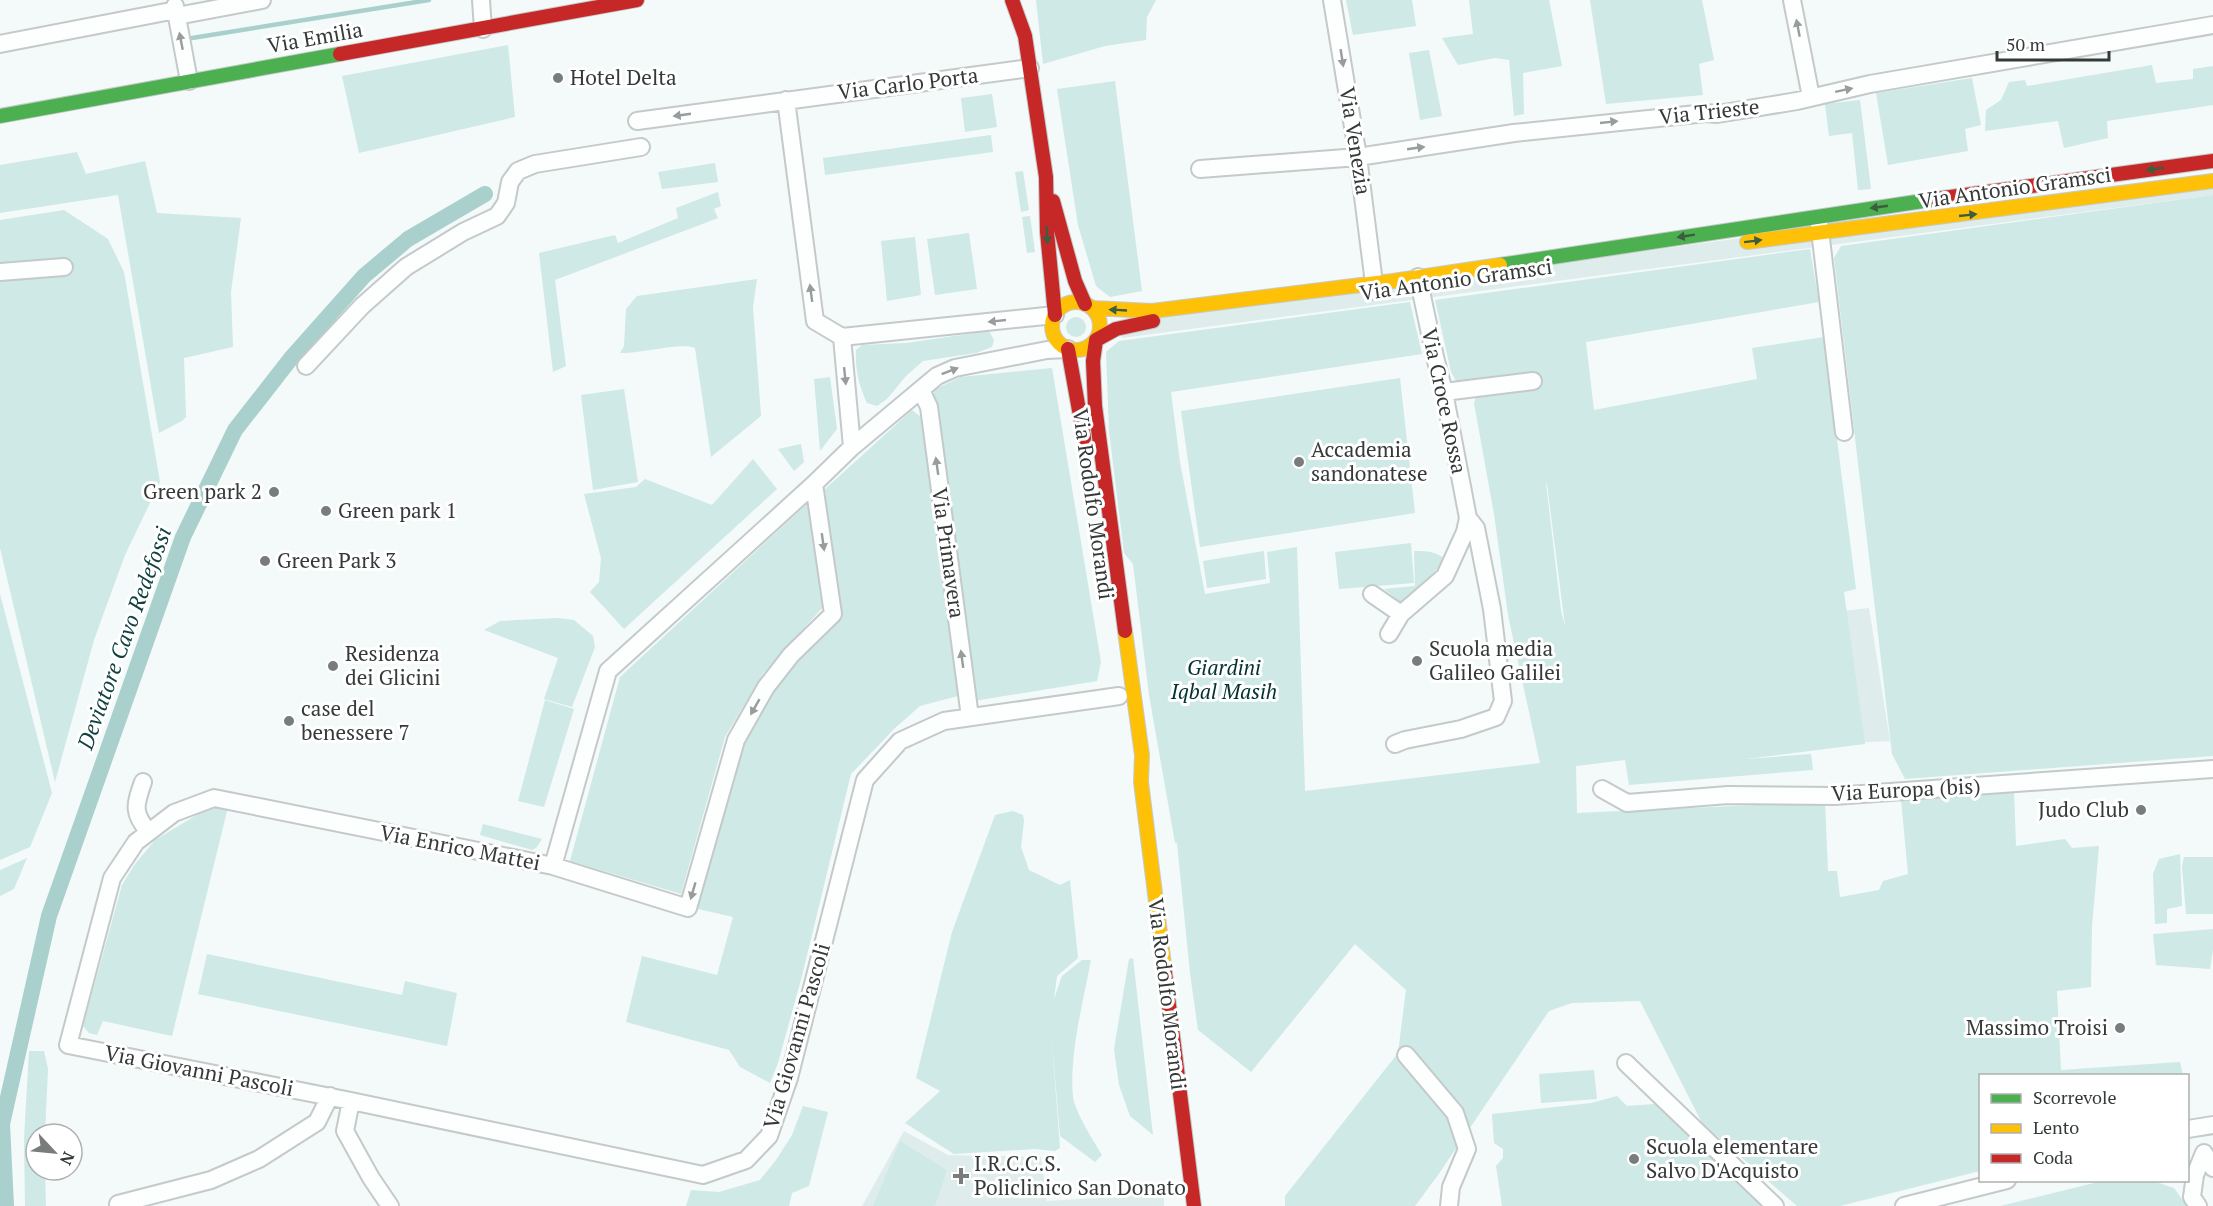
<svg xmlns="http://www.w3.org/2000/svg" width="2213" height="1206" font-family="'PT Serif',serif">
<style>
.built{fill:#deedeb}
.green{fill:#cee9e6;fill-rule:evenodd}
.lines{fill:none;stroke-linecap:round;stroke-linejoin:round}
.stream{stroke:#aad0cd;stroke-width:4.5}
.canal{stroke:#aad0cd;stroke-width:16}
.street-casing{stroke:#c4cac9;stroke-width:20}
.fast-casing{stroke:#c4cac9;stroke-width:16}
.slow-casing{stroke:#c4cac9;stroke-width:16}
.jam-casing{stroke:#c4cac9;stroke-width:16}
.street{stroke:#fdfefe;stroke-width:16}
.fast{stroke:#4caf50;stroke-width:14}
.slow{stroke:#ffc107;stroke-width:14}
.jam{stroke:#c62828;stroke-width:14}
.oneway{fill:#999c9c}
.oneway2{fill:#3c5d40}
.poi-dot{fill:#787d7c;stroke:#fff;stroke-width:2}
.labels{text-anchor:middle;stroke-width:6;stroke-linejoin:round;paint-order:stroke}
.street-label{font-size:21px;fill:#353a39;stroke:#fff}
.poi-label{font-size:21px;fill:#353a39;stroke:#fff;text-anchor:start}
.park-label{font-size:21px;font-style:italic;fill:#00322f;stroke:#fff}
.water-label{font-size:22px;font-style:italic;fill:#11423f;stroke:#fff}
</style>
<rect width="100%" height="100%" fill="#f3faf9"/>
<path class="built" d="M 2213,174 L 2213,195 L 1122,338 L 1122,322 Z
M 1869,608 L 1890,741 L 1733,749 L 1718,625 Z
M 904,1131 L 948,1155 L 1041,1157 L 1047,1201 L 1164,1194 L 1164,1206 L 862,1206 Z"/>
<path class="green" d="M 1036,0 L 1156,0 L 1147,17 L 1146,40 L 1105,46 L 1043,64 Z
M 1346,0 L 1412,0 L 1416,26 L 1353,35 Z
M 1469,0 L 1549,0 L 1562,66 L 1523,73 L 1524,114 L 1514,116 L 1509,60 L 1495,58 L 1458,65 L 1442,38 L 1473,34 Z
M 1590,0 L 1702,0 L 1714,60 L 1699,64 L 1703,95 L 1606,104 Z
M 508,45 L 515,117 L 359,153 L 342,76 Z
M 1429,50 L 1442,116 L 1420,120 L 1409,53 Z
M 2152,65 L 2156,83 L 2193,79 L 2193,69 L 2213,66 L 2213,105 L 2107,121 L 2108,138 L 2064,148 L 2058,121 L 1985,131 L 1986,110 L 2001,100 L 2009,82 L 2025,80 L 2027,86 Z
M 1972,78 L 1981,125 L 1965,129 L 1968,151 L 1888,165 L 1876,93 Z
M 1115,81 L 1142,291 L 1110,297 L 1096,286 L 1078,225 L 1057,89 Z
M 992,94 L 997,127 L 965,132 L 961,98 Z
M 1860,100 L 1871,189 L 1858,190 L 1852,133 L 1829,136 L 1825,104 Z
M 991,135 L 993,152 L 825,175 L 823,158 Z
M 77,152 L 86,174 L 145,161 L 157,213 L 241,218 L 231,292 L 233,347 L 184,358 L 186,417 L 182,421 L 159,433 L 118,195 L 0,213 L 0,165 Z
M 715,163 L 718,182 L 662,189 L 658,172 Z
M 1023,171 L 1029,210 L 1021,212 L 1015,172 Z
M 718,192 L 721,206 L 714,209 L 718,218 L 555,280 L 566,366 L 553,372 L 539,253 L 615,235 L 618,243 L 678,218 L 676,208 Z
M 2213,195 L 2213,756 L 1905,779 L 1892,754 L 1834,258 L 1841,246 Z
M 64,210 L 108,239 L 124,272 L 160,482 L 125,555 L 94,640 L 55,782 L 0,548 L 0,220 Z
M 1030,216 L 1035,252 L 1027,253 L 1022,217 Z
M 969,233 L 977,289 L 935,295 L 927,239 Z
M 915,237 L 921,295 L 887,301 L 881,241 Z
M 1810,249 L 1819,302 L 1586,342 L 1594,410 L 1757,379 L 1752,348 L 1824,337 L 1856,589 L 1844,592 L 1865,744 L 1746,759 L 1811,754 L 1813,770 L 1629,785 L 1625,760 L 1576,766 L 1577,813 L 1825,802 L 1828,871 L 1837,871 L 1840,897 L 1879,890 L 1883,881 L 1908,874 L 1901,799 L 2014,791 L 2016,846 L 2065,839 L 2072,848 L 2099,846 L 2092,926 L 2091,987 L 2057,991 L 2061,1070 L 2180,1062 L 2183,1075 L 1980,1076 L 1980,1171 L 1840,1206 L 1797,1206 L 1702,1123 L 1640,1001 L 1572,1003 L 1549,1011 L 1438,1175 L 1415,1206 L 1285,1206 L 1285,1196 L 1398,1053 L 1406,990 L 1355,944 L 1251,1072 L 1198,1030 L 1190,973 L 1177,843 L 1175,843 L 1149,695 L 1133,564 L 1124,553 L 1109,431 L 1106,352 L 1119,341 L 1410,302 L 1422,354 L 1171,392 L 1180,462 L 1205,594 L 1270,583 L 1267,552 L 1297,547 L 1305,791 L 1540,763 L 1508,615 L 1494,514 L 1474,403 L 1480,383 L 1457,383 L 1451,372 L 1435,300 ZM 1546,483 L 1547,484 L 1565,626 L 1561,611 Z
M 757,279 L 753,307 L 761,416 L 711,457 L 695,348 C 683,342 638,354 620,353 L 624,346 L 626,309 L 637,296 Z
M1066 327a10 10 0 1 1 20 0a10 10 0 1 1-20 0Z
M 989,331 L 994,340 L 992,347 L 976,353 L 923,361 L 906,376 L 887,399 L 877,406 L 867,403 C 859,386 855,369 856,350 L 862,345 L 906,343 Z
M 1052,368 L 1101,662 L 1097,681 L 974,701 L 933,390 L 961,377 Z
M 830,377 L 837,429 L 820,451 L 814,379 Z
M 1400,378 L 1415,513 L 1200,547 L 1181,411 Z
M 624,389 L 638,482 L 593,490 L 581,395 Z
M 912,410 L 921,417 L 958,696 L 920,706 L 895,728 L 851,774 L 802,976 L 778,1063 L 770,1083 L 740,1067 L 729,1050 L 626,1022 L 642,956 L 717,975 L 733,917 L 694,908 L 740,742 L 769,694 L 828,629 L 840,619 L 824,490 Z
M 801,444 L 804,462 L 794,471 L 778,449 Z
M 753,459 L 777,489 L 624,629 L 590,592 L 599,582 L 601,558 L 584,494 L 636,487 L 645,479 L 712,505 Z
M 809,502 L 820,549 L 823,607 L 762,675 L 725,737 L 681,894 L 570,861 L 620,677 Z
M 1411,543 L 1414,583 L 1339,589 L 1335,552 Z
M 1264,551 L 1266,579 L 1207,588 L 1203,561 Z
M 1414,551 C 1427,551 1436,551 1446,560 L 1403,604 L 1384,589 L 1415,586 Z
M 0,594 L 52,793 L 30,847 L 0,860 Z
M 558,618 L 574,620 L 593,636 L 595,647 L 572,707 L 544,699 L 558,658 L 484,630 L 500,621 Z
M 545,700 L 574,709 L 544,807 L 518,801 Z
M 215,804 L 228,807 L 172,1036 L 103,1021 L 97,1035 L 89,1033 L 83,1026 L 122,885 L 135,864 L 155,840 Z
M 1013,811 L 1023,815 L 1024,821 L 1021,847 L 1029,870 L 1060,885 L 1070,880 L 1078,958 L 1057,976 L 1054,999 L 1062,976 L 1082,960 L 1091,960 C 1083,1002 1069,1055 1073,1097 C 1075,1112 1094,1142 1102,1155 L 1095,1162 L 1060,1136 L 1051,1030 L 1060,1148 L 1055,1151 L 1035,1149 L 954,1154 L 905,1123 L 940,1091 L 916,1078 L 952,932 L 995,815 Z
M 483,824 L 542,839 L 537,847 L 532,850 L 480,835 Z
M 2180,854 L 2182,906 L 2167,909 L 2167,923 L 2155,924 L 2153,874 L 2159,859 Z
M 2184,857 L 2213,857 L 2213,914 L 2186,914 L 2182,867 Z
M 27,858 L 14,889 L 0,896 L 0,870 Z
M 2213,929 L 2213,950 L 2210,969 L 2156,965 L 2153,934 Z
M 207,954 L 402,995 L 405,981 L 457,993 L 447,1046 L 198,994 Z
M 1133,958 L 1153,1135 L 1130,1116 L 1119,1085 L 1114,1049 L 1129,959 Z
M 29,1051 L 44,1051 L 48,1069 L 45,1134 L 36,1134 L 36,1170 L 45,1170 L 46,1206 L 25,1206 L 24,1139 Z
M 1594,1070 L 1597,1099 L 1541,1103 L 1539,1074 Z
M 1617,1096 L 1627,1106 L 1655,1104 L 1759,1200 L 1760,1206 L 1502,1206 L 1496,1166 L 1503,1158 L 1503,1149 L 1494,1143 L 1492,1114 L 1591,1103 Z
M 803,1106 L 828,1112 L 809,1186 L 792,1193 L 789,1206 L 686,1206 L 691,1190 L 719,1192 L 760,1180 L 776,1160 L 792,1135 Z
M 900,1141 L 947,1170 L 935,1206 L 873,1206 Z
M 2106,1180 L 2153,1181 L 2174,1188 L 2187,1206 L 2000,1206 Z"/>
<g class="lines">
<path class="stream" d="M 192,38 L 429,0"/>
<path class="canal" d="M 6,1206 L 2,1124 L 49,916 L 183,537 L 235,430 L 292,357 L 364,276 L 408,239 L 485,194"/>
<g class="street-casing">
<path id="street" d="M 481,0 L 483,29
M 1332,0 L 1358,157 L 1375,291
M 1792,0 L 1811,97
M 175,6 L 189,81
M 177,16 L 262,0
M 0,44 L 176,10
M 786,100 L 815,321 L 842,337
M 637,121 L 1030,68
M 1200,169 L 1358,157 L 1514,133 L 1706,113 L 1717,114 L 1797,101 L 1870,84 L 2213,25
M 1819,222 L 1844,432
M 0,272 L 64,267
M 1055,315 L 842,337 L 852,447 L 937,376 L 955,368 L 1047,350 L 1068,349
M 306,366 L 362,306 L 406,267 L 463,232 L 497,216 L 506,203 L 510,182 L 518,171 L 535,164 L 641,147
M 921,390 L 929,407 L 970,717
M 1444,392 L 1533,381
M 852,447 L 814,484 L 608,671 L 553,866 L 214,798 L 174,813 L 136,842 L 112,878 L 68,1045 L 351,1101 L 703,1175 L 746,1160 L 769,1136 L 789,1078 L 865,780 L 900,741 L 944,721 L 1119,696
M 1372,594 L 1401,614
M 1389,634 L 1401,614 L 1445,576 L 1465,532 L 1468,518 L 1444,392 L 1435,357 L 1418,277
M 1395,744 L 1405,740 L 1461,729 L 1496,717 L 1503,701 L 1492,609 L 1476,528 L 1468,518
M 143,782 C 135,805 132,813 149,832
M 1602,789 L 1627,803 L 1728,795 L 1834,796 L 2213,769
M 553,866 L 688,908 L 736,740 L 766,687 L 791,655 L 833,614 L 814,484
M 1406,1055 L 1455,1113 L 1467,1149 L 1451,1187 L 1449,1206
M 1626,1063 L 1775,1206
M 351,1101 L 345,1131 L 371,1178 L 390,1206
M 2188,1129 L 2213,1125
M 118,1204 L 211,1180 L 259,1159 L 317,1122 L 330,1096
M 1904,1206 L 2007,1180
M 2198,1206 L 2192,1197 L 2195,1175 L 2204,1153 L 2213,1168"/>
</g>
<g class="fast-casing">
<path id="fast" d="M 0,116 L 340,54
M 1500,265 L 1936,199"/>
</g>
<g class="slow-casing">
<path id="slow" d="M 1747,242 L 2213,181
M1052 326a24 24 0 1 1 48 0a24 24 0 1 1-48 0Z
M 1092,308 L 1152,311 L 1393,281 L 1500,265
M 1125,631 L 1142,755 L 1141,782 L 1165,973"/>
</g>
<g class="jam-casing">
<path id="jam" d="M 1012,0 L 1025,36 L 1046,177 L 1047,232 L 1055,315
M 340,54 L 637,0
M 1936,199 L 2213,161
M 1053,201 L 1075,281 L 1085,304
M 1096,340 L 1116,329 L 1153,321
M 1096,340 L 1093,361 L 1095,406 L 1125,631
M 1068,349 L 1084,438
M 1165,973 L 1194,1206"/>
</g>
<use href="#street" class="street"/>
<use href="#fast" class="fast"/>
<use href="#slow" class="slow"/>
<use href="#jam" class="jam"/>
</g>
<defs><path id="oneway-solid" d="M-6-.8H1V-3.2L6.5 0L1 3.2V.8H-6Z" transform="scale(1.5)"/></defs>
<g class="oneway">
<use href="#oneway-solid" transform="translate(1798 28) rotate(-101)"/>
<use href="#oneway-solid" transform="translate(181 41) rotate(-101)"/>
<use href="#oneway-solid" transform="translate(1342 58) rotate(81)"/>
<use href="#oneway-solid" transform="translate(1844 90) rotate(-12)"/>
<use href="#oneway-solid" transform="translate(682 115) rotate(172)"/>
<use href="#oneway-solid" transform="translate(1609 122) rotate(-6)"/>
<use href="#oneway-solid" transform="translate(1416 148) rotate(-8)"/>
<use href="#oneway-solid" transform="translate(811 293) rotate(-98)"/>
<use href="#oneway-solid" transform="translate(997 321) rotate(174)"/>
<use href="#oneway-solid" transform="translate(950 371) rotate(-21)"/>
<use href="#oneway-solid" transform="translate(845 376) rotate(84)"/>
<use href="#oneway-solid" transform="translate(937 466) rotate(-98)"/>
<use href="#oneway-solid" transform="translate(823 542) rotate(82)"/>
<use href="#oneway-solid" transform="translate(962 659) rotate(-98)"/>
<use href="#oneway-solid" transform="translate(755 707) rotate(120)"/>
<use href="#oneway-solid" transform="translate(693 891) rotate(106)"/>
</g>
<g class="oneway2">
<use href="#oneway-solid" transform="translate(2155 169) rotate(172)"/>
<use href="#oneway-solid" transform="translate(1879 207) rotate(172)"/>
<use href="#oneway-solid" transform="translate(1968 215) rotate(-6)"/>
<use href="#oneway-solid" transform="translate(1047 235) rotate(86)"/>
<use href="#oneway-solid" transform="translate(1686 236) rotate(171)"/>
<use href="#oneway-solid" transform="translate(1753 241) rotate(-7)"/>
<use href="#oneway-solid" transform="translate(1118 310) rotate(-177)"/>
</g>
<g class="poi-dot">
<circle cx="558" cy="78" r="6"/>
<circle cx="1299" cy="462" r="6"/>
<circle cx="274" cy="492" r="6"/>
<circle cx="326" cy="511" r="6"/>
<circle cx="265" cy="561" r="6"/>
<circle cx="1417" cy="661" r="6"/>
<circle cx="333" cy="666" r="6"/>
<circle cx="289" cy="721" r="6"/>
<circle cx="2141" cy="810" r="6"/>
<circle cx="2120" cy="1028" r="6"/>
<circle cx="1634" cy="1159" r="6"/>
<path d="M958 1167h6v6h6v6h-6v6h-6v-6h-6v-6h6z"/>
</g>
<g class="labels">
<g class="street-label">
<text transform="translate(315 38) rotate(-10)" y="7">Via Emilia</text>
<text transform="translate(908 84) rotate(-7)" y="7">Via Carlo Porta</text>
<text transform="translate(1709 112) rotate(-6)" y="7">Via Trieste</text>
<text transform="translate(1355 141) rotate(81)" y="7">Via Venezia</text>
<text transform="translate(2015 188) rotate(-8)" y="7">Via Antonio Gramsci</text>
<text transform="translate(1456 280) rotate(-8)" y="7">Via Antonio Gramsci</text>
<text transform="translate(1444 401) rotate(78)" y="7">Via Croce Rossa</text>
<text transform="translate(1093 504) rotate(82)" y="7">Via Rodolfo Morandi</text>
<text transform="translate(948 553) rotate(82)" y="7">Via Primavera</text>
<text transform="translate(1906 790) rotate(-3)" y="7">Via Europa (bis)</text>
<text transform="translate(460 848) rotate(11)" y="7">Via Enrico Mattei</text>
<text transform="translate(1167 994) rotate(83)" y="7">Via Rodolfo Morandi</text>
<text transform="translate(797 1036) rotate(-74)" y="7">Via Giovanni Pascoli</text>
<text transform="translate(199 1071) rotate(11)" y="7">Via Giovanni Pascoli</text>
</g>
<g class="poi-label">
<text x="570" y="85">Hotel Delta</text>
<text x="1311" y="457">Accademia<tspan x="1311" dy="24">sandonatese</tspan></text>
<text x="262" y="499" text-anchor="end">Green park 2</text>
<text x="338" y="518">Green park 1</text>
<text x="277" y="568">Green Park 3</text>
<text x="1429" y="656">Scuola media<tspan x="1429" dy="24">Galileo Galilei</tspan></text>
<text x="345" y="661">Residenza<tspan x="345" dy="24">dei Glicini</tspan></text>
<text x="301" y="716">case del<tspan x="301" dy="24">benessere 7</tspan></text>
<text x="2129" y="817" text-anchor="end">Judo Club</text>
<text x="2108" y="1035" text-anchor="end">Massimo Troisi</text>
<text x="1646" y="1154">Scuola elementare<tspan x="1646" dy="24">Salvo D'Acquisto</tspan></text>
<text x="974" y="1171">I.R.C.C.S.<tspan x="974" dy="24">Policlinico San Donato</tspan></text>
</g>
<g class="park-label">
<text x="1224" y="675">Giardini<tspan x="1224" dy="24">Iqbal Masih</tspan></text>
</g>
<g class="water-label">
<text transform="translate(124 638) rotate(-70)" y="8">Deviatore Cavo Redefossi</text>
</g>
</g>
<rect x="1979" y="1074" width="210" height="108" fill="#ffffff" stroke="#aeb0b0" stroke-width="1.5"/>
<rect x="1991" y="1094" width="30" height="9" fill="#4caf50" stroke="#aeb0b0" stroke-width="1.5"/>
<text x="2033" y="1104" font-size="18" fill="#353a39">Scorrevole</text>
<rect x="1991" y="1124" width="30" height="9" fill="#ffc107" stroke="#aeb0b0" stroke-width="1.5"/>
<text x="2033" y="1134" font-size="18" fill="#353a39">Lento</text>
<rect x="1991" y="1154" width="30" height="9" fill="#c62828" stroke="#aeb0b0" stroke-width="1.5"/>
<text x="2033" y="1164" font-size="18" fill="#353a39">Coda</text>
<g transform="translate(54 1152) rotate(116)"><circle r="28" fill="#ffffff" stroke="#aeb0b0" stroke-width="1.5"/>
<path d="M0-4.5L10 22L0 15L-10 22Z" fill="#787d7c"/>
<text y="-9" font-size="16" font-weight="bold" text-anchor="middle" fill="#353a39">N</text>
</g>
<path d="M1997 51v9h112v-9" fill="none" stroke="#353a39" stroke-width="3"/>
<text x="2006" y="51" font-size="18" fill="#353a39" stroke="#ffffff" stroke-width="4.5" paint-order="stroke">50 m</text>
</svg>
